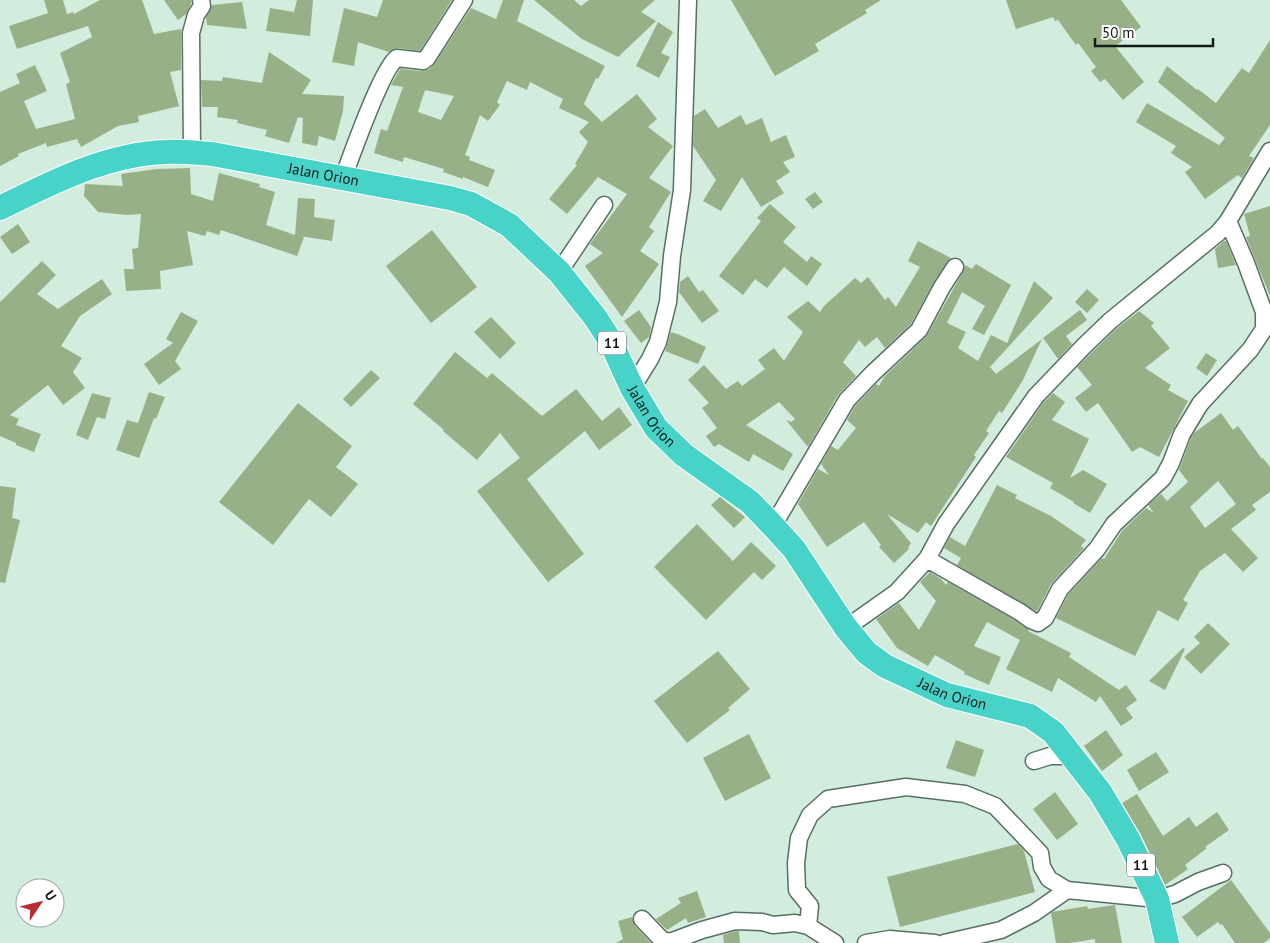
<svg xmlns="http://www.w3.org/2000/svg" width="1270" height="943" font-family="'PT Sans',sans-serif">
<style>
.building{fill:#98b088;fill-rule:evenodd}
.lines{fill:none;stroke-linecap:round;stroke-linejoin:round}
.minor-casing{stroke:#586f62;stroke-width:19}
.highway-casing{stroke:#fff;stroke-width:26}
.minor{stroke:#fff;stroke-width:16}
.highway{stroke:#47d3c8;stroke-width:24}
.labels{text-anchor:middle;stroke-width:5;stroke-linejoin:round;paint-order:stroke}
.shield{fill:#fff;stroke:#5a615d;stroke-width:1}
.shield-label{font-size:14px;font-weight:bold;fill:#131d18}
.street-label{font-size:15px;fill:#131d18;stroke:#fff}
</style>
<rect width="100%" height="100%" fill="#d2ecdd"/>
<path class="building" d="M 44,0 L 63,0 L 67,14 L 73,12 L 74,14 L 100,0 L 142,0 L 154,34 L 181,29 L 181,70 L 170,72 L 179,106 L 138,116 L 139,122 L 118,126 L 81,147 L 77,139 L 47,147 L 46,143 L 18,154 L 19,156 L 0,166 L 0,92 L 20,83 L 16,74 L 35,65 L 47,91 L 24,101 L 36,129 L 75,119 L 66,84 L 70,82 L 60,53 L 92,37 L 88,26 L 17,49 L 9,26 L 48,13 Z
M 164,0 L 191,0 L 191,4 L 186,14 L 178,20 Z
M 297,0 L 313,0 L 310,36 L 266,31 L 270,8 L 294,12 Z
M 383,0 L 452,0 L 420,51 L 398,48 L 389,52 L 358,42 L 354,66 L 332,62 L 344,8 L 377,17 Z
M 503,0 L 524,0 L 517,21 L 605,66 L 598,79 L 596,78 L 584,104 L 602,122 L 637,94 L 657,119 L 648,127 L 673,146 L 649,178 L 671,192 L 649,227 L 654,231 L 640,251 L 659,264 L 622,317 L 585,266 L 603,253 L 590,244 L 627,194 L 598,177 L 567,214 L 549,199 L 577,165 L 575,164 L 588,142 L 579,132 L 589,122 L 559,108 L 563,99 L 530,82 L 527,90 L 507,81 L 497,102 L 500,105 L 488,121 L 480,115 L 465,155 L 470,157 L 469,160 L 495,170 L 488,187 L 463,177 L 463,179 L 443,172 L 444,169 L 404,157 L 403,162 L 374,153 L 381,129 L 387,131 L 403,87 L 391,85 L 399,71 L 401,69 L 422,71 L 429,69 L 435,63 L 471,8 L 496,19 ZM 425,90 L 454,96 L 441,120 L 418,112 Z
M 534,0 L 574,0 L 581,6 L 589,0 L 655,0 L 641,12 L 656,21 L 618,57 L 582,39 Z
M 731,0 L 881,0 L 865,10 L 867,13 L 815,44 L 819,51 L 775,76 Z
M 1006,0 L 1121,0 L 1141,27 L 1115,46 L 1144,82 L 1123,100 L 1105,79 L 1100,82 L 1091,71 L 1096,67 L 1078,43 L 1076,45 L 1058,20 L 1055,21 L 1053,17 L 1016,29 Z
M 242,2 L 247,29 L 207,25 L 206,17 L 212,5 Z
M 658,22 L 673,32 L 661,53 L 670,57 L 659,78 L 636,66 Z
M 1270,40 L 1270,125 L 1249,156 L 1254,158 L 1242,178 L 1238,175 L 1205,199 L 1185,172 L 1192,167 L 1171,153 L 1176,146 L 1136,122 L 1147,103 L 1219,145 L 1225,138 L 1158,82 L 1167,66 L 1197,90 L 1198,89 L 1216,103 L 1242,68 L 1249,73 Z
M 269,52 L 311,80 L 302,94 L 344,96 L 343,111 L 335,141 L 319,136 L 317,146 L 302,143 L 303,118 L 298,117 L 289,143 L 265,136 L 267,130 L 237,123 L 238,120 L 217,117 L 218,107 L 202,107 L 201,80 L 222,81 L 223,77 L 262,83 Z
M 705,109 L 718,128 L 741,115 L 746,125 L 762,118 L 771,142 L 786,135 L 795,157 L 783,162 L 790,172 L 776,181 L 784,193 L 761,207 L 742,177 L 721,211 L 703,201 L 716,180 L 693,146 L 694,116 Z
M 190,168 L 191,194 L 213,201 L 219,173 L 260,184 L 259,187 L 275,192 L 266,225 L 295,235 L 298,198 L 315,199 L 314,217 L 335,220 L 332,241 L 300,236 L 304,237 L 297,256 L 221,230 L 219,235 L 207,231 L 205,236 L 187,231 L 193,265 L 160,271 L 161,289 L 126,291 L 124,269 L 134,269 L 132,249 L 138,248 L 141,214 L 127,215 L 98,212 L 84,196 L 85,184 L 123,186 L 121,174 L 157,169 Z
M 815,192 L 823,202 L 813,209 L 805,199 Z
M 770,204 L 796,227 L 783,242 L 807,262 L 811,256 L 822,264 L 807,286 L 784,267 L 767,288 L 755,279 L 743,295 L 719,276 L 761,221 L 757,218 Z
M 1270,206 L 1270,296 L 1246,237 L 1250,236 L 1244,214 Z
M 18,224 L 30,242 L 12,254 L 0,237 Z
M 432,230 L 477,287 L 431,323 L 386,266 Z
M 918,241 L 951,258 L 947,262 L 934,282 L 911,324 L 885,348 L 877,337 L 865,347 L 859,340 L 843,362 L 856,376 L 838,395 L 808,447 L 786,420 L 791,422 L 795,419 L 779,402 L 746,425 L 793,454 L 783,471 L 753,454 L 749,462 L 719,444 L 714,447 L 706,436 L 717,428 L 702,408 L 709,403 L 688,380 L 704,365 L 726,389 L 738,381 L 742,386 L 765,369 L 758,360 L 774,348 L 784,361 L 803,332 L 787,317 L 808,301 L 820,312 L 824,306 L 855,278 L 861,283 L 868,277 L 885,300 L 888,297 L 896,307 L 920,267 L 908,261 Z
M 1224,241 L 1226,241 L 1236,265 L 1218,268 L 1215,249 Z
M 42,261 L 56,275 L 37,294 L 58,309 L 102,279 L 112,294 L 80,316 L 61,346 L 82,358 L 73,372 L 85,388 L 63,405 L 48,385 L 10,415 L 19,419 L 16,425 L 41,434 L 34,452 L 16,445 L 16,443 L 0,436 L 0,302 Z
M 976,264 L 1011,285 L 984,335 L 972,329 L 985,306 L 962,292 L 947,323 L 966,332 L 958,348 L 978,361 L 991,335 L 1007,343 L 1034,281 L 1053,298 L 990,367 L 996,374 L 1042,339 L 1023,380 L 1002,413 L 999,411 L 986,431 L 989,433 L 974,455 L 976,457 L 931,526 L 926,522 L 918,533 L 887,514 L 911,543 L 908,548 L 909,549 L 894,563 L 879,547 L 881,545 L 864,522 L 827,547 L 798,504 L 818,469 L 829,475 L 821,464 L 831,446 L 838,450 L 856,428 L 847,420 L 855,406 L 876,384 L 879,386 L 884,377 L 926,337 L 963,272 L 965,265 L 972,269 Z
M 688,276 L 699,292 L 703,290 L 719,311 L 702,323 L 679,292 L 680,282 Z
M 1087,289 L 1099,300 L 1087,313 L 1075,302 Z
M 639,310 L 651,327 L 649,337 L 641,343 L 624,321 Z
M 1080,310 L 1087,320 L 1066,336 L 1072,344 L 1058,359 L 1043,338 Z
M 1139,311 L 1154,323 L 1151,326 L 1170,348 L 1145,368 L 1171,385 L 1168,390 L 1188,401 L 1159,457 L 1140,447 L 1132,452 L 1098,403 L 1086,412 L 1075,398 L 1092,385 L 1077,367 L 1116,329 Z
M 181,312 L 198,321 L 175,361 L 181,369 L 159,385 L 144,364 L 173,343 L 166,339 Z
M 491,317 L 516,343 L 500,359 L 474,332 Z
M 671,332 L 680,335 L 706,347 L 698,364 L 665,351 Z
M 455,352 L 487,378 L 492,373 L 542,416 L 576,389 L 602,421 L 619,407 L 632,425 L 599,450 L 585,431 L 527,479 L 584,554 L 548,582 L 477,491 L 520,458 L 500,433 L 477,460 L 443,431 L 444,430 L 413,404 Z
M 1206,353 L 1217,360 L 1207,376 L 1196,368 Z
M 371,370 L 380,378 L 351,407 L 343,399 Z
M 149,392 L 165,397 L 156,419 L 154,418 L 139,458 L 116,450 L 127,420 L 138,423 Z
M 92,393 L 111,398 L 105,419 L 97,417 L 88,440 L 76,435 Z
M 1053,393 L 1065,402 L 1052,420 L 1089,439 L 1070,478 L 1083,470 L 1107,484 L 1090,513 L 1073,503 L 1074,502 L 1050,488 L 1053,483 L 1006,457 L 1044,402 Z
M 298,403 L 352,446 L 336,467 L 358,484 L 331,517 L 309,499 L 273,545 L 219,502 Z
M 1221,413 L 1233,430 L 1238,426 L 1262,459 L 1263,458 L 1270,467 L 1270,492 L 1252,505 L 1256,510 L 1231,529 L 1258,558 L 1243,572 L 1225,553 L 1200,571 L 1183,600 L 1188,603 L 1178,621 L 1158,610 L 1135,656 L 1056,618 L 1068,595 L 1102,558 L 1104,559 L 1122,531 L 1146,508 L 1154,513 L 1148,505 L 1161,494 L 1167,501 L 1188,482 L 1179,470 L 1191,438 L 1194,433 ZM 1218,481 L 1236,504 L 1205,528 L 1190,507 Z
M 997,485 L 1017,495 L 1015,498 L 1051,516 L 1086,540 L 1081,546 L 1084,548 L 1051,584 L 1037,612 L 957,565 L 961,558 L 944,548 L 950,537 L 965,546 Z
M 0,486 L 16,488 L 12,518 L 20,520 L 5,583 L 0,582 Z
M 720,497 L 745,517 L 734,528 L 711,505 Z
M 697,524 L 733,561 L 751,542 L 776,566 L 762,580 L 754,572 L 706,620 L 654,567 Z
M 930,572 L 941,579 L 946,585 L 948,582 L 1015,620 L 1029,630 L 1028,631 L 1071,653 L 1069,657 L 1119,690 L 1126,685 L 1137,700 L 1126,708 L 1133,718 L 1121,726 L 1100,696 L 1096,702 L 1058,678 L 1052,692 L 1006,669 L 1020,640 L 987,622 L 974,646 L 1001,657 L 989,685 L 964,674 L 965,672 L 935,655 L 928,666 L 897,648 L 876,619 L 899,603 L 919,630 L 936,601 L 920,582 Z
M 1208,623 L 1230,644 L 1201,674 L 1184,657 L 1200,643 L 1194,637 Z
M 1183,648 L 1185,649 L 1165,690 L 1149,681 Z
M 718,651 L 750,689 L 728,708 L 730,710 L 687,743 L 654,701 Z
M 1106,730 L 1123,755 L 1102,771 L 1084,746 Z
M 749,734 L 771,778 L 725,801 L 703,758 Z
M 956,740 L 984,750 L 975,777 L 946,768 Z
M 1156,752 L 1169,772 L 1139,791 L 1127,770 Z
M 1055,792 L 1078,824 L 1057,840 L 1033,809 Z
M 1137,794 L 1163,836 L 1189,817 L 1196,827 L 1217,812 L 1229,830 L 1205,847 L 1207,848 L 1185,865 L 1188,869 L 1165,885 L 1140,833 L 1122,803 Z
M 1018,844 L 1024,851 L 1035,892 L 900,927 L 887,877 Z
M 1231,880 L 1270,933 L 1270,938 L 1264,943 L 1235,943 L 1222,924 L 1220,925 L 1218,922 L 1197,937 L 1182,917 Z
M 697,891 L 706,917 L 688,923 L 686,918 L 667,930 L 656,919 L 681,903 L 678,898 Z
M 1115,905 L 1122,943 L 1095,943 L 1095,939 L 1070,943 L 1056,943 L 1051,913 L 1052,912 L 1087,906 L 1088,909 Z
M 632,917 L 635,926 L 651,943 L 616,943 L 623,939 L 618,921 Z
M 736,931 L 739,931 L 740,943 L 724,943 L 723,935 Z"/>
<g class="lines">
<g class="minor-casing">
<path id="minor" d="M 192,152 L 191,33 L 196,15 L 202,6 L 201,0
M 343,178 C 351,157 382,68 397,58 L 423,61 L 427,58 L 464,0
M 559,272 L 604,205
M 632,388 L 650,359 L 658,342 L 668,302 L 672,256 L 682,190 L 688,0
M 773,526 L 847,400 L 873,373 L 919,330 L 942,287 L 955,267
M 927,559 L 1020,612 L 1031,620 L 1038,623 L 1045,618 L 1060,589 L 1097,549 L 1114,524 L 1163,478 L 1171,463 L 1182,434 L 1200,404 L 1250,350 L 1264,329 L 1264,312 L 1246,263 L 1228,221
M 846,628 L 897,592 L 927,559 L 946,524 L 1036,396 L 1084,346 L 1110,321 L 1218,233 L 1228,221 L 1270,151
M 1034,761 L 1050,756 L 1073,756
M 642,919 L 662,940 L 670,942 L 702,930 L 735,921 L 762,922 L 773,925 L 795,923 L 808,926 L 835,943
M 808,926 L 810,906 L 797,890 L 796,863 L 799,838 L 810,815 L 828,799 L 906,787 L 965,794 L 995,806 L 1040,853 L 1042,867 L 1049,879 L 1067,890 L 1157,899 L 1175,894 L 1198,882 L 1223,873
M 866,943 L 890,939 L 935,943
M 944,943 L 1001,930 L 1034,913 L 1067,890"/>
</g>
<g class="highway-casing">
<g id="highway">
<path id="s1" d="M 0,208 C 52,182 107,154 166,152 C 182,151 197,153 212,154 L 450,198 L 471,204 L 509,225 L 559,272 L 595,317 L 611,342 L 632,388 L 656,428 L 684,455 L 750,502 L 773,526 L 794,549 L 846,628 L 867,653 L 885,666 L 947,695 L 1030,716 L 1053,732 L 1100,792 L 1128,839 L 1157,899 L 1167,943"/>
</g>
</g>
<use href="#minor" class="minor"/>
<use href="#highway" class="highway"/>
</g>
<g class="labels">
<g class="shield">
<rect x="598" y="331.5" width="28" height="23" rx="4"/>
<rect x="1127" y="853.5" width="28" height="23" rx="4"/>
</g>
<g class="shield-label">
<text x="612" y="348">11</text>
<text x="1141" y="870">11</text>
</g>
<g class="street-label">
<text dy="5" stroke="none"><textPath href="#s1" startOffset="336">Jalan Orion</textPath></text>
<text dy="5" stroke="none"><textPath href="#s1" startOffset="771">Jalan Orion</textPath></text>
<text dy="5" stroke="none"><textPath href="#s1" startOffset="1190">Jalan Orion</textPath></text>
</g>
</g>
<g transform="translate(40 903) rotate(55)"><circle r="24" fill="#ffffff" stroke="#a1a5a3"/>
<path d="M0-4L9 19L0 12L-9 19Z" fill="#ba2a31"/>
<text y="-8" font-size="14" font-weight="bold" text-anchor="middle" fill="#131d18">U</text>
</g>
<path d="M1095 38v8h118v-8" fill="none" stroke="#131d18" stroke-width="2.5"/>
<text x="1102" y="38" font-size="15" fill="#131d18" stroke="#ffffff" stroke-width="4" paint-order="stroke">50 m</text>
</svg>
